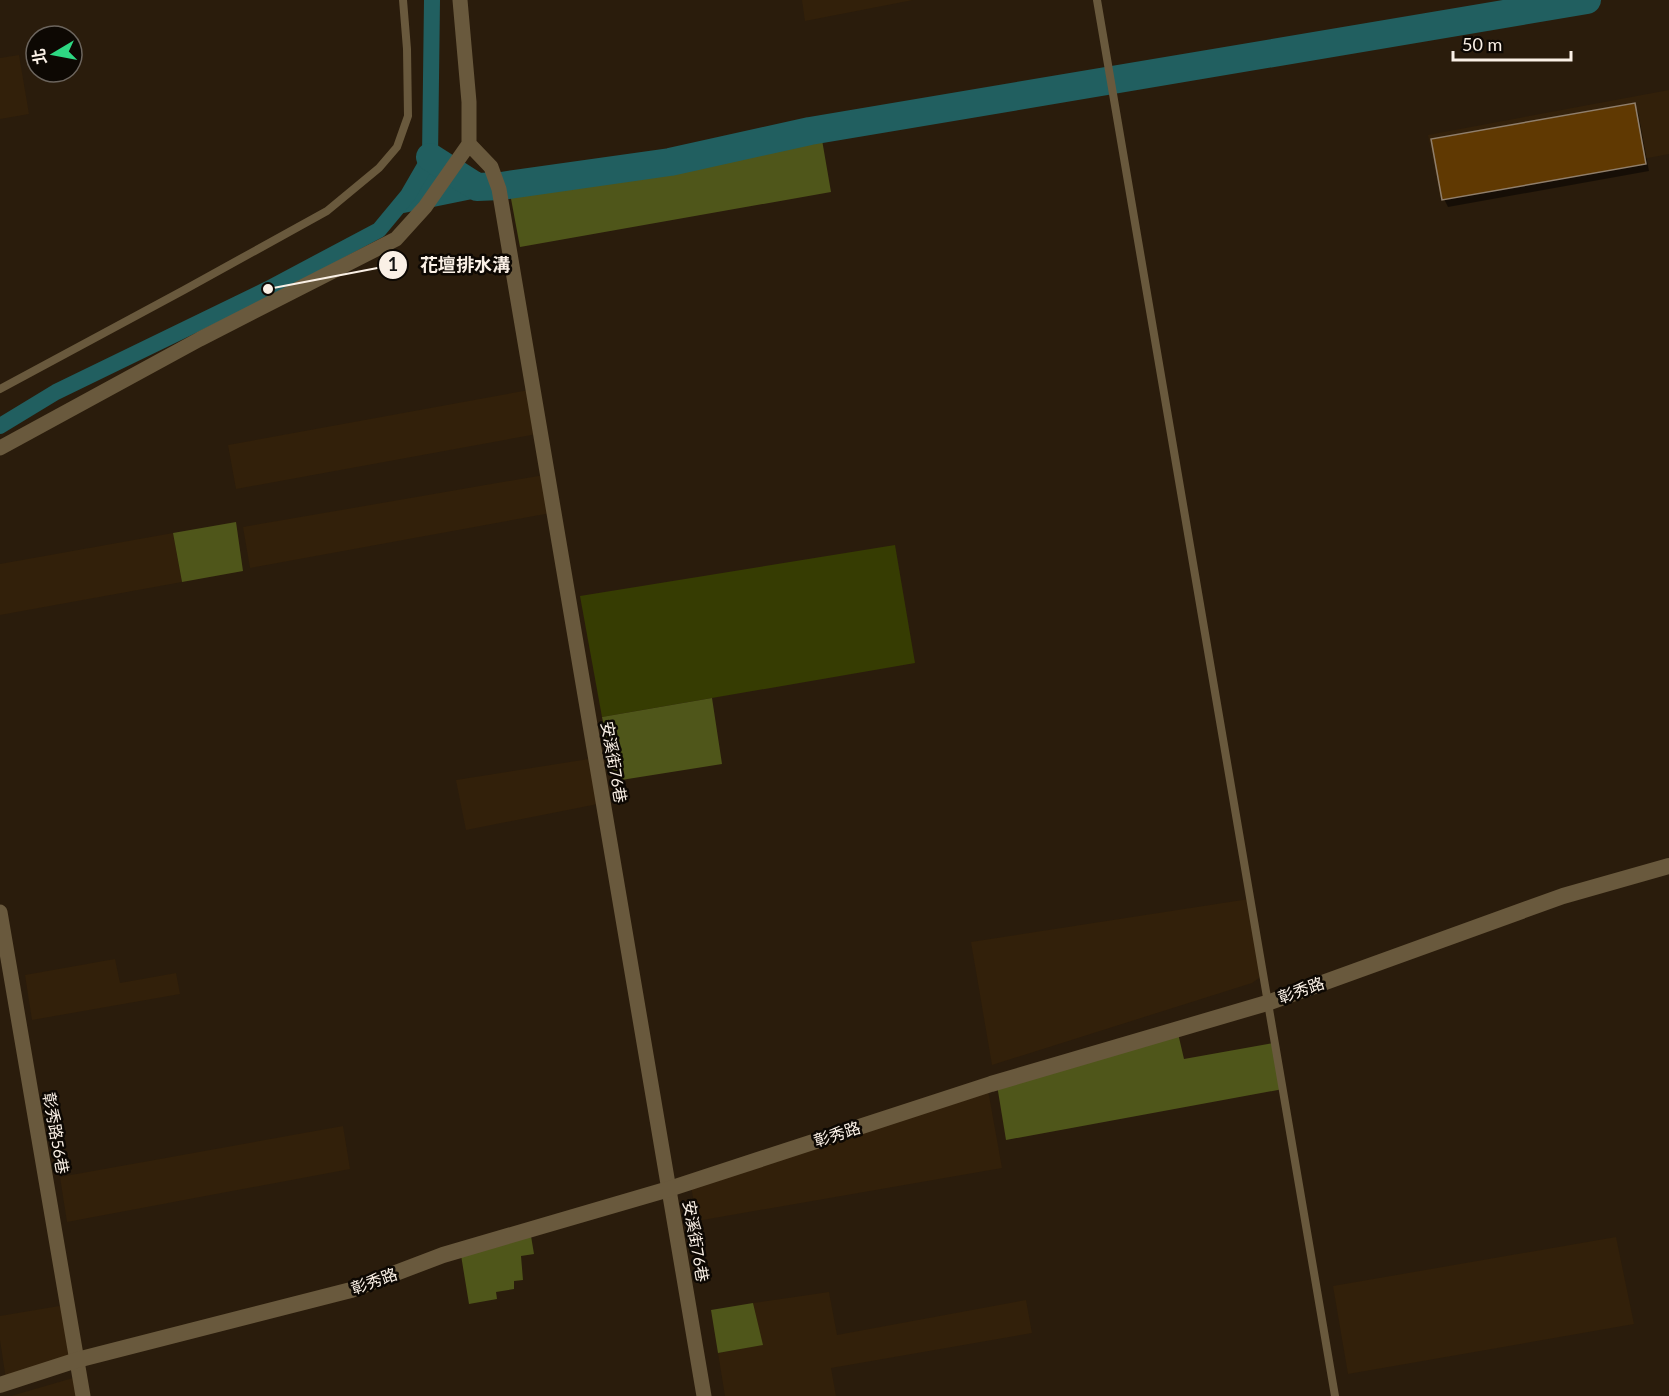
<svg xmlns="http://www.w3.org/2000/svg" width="1669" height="1396" font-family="Lato,'Noto Sans TC',sans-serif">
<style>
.built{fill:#32200a}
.green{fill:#363c02}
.forest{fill:#4f561a}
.water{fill:#215f60}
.shadow{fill:#0007}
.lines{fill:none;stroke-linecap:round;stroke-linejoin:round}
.canal{stroke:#215f60;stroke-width:16}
.river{stroke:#215f60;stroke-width:28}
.building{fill:#603902;stroke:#907f6c;stroke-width:1.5}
.service{stroke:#69593d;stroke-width:8}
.minor{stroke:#69593d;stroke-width:15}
.tertiary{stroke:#69593d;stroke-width:16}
.labels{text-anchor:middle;stroke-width:5;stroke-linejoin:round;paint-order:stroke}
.street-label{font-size:16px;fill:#faf0e6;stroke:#0d0803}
.leader{fill:none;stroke:#faf0e6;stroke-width:2}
.callout-dot{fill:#faf0e6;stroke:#0d0803;stroke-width:2}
.mark-label{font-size:18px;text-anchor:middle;font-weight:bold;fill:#111}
.callout-label{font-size:18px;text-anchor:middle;font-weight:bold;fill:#faf0e6;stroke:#0d0803;stroke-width:5;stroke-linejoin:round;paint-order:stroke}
</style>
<rect width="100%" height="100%" fill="#2a1c0c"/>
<path class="built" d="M 802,0 L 913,0 L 805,21 Z
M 19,55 L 29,114 L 0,119 L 0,58 Z
M 1669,90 L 1669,154 L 1440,197 L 1428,135 Z
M 529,390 L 537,434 L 236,489 L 228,445 Z
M 544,475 L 551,513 L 250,568 L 243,527 Z
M 173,533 L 182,582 L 0,615 L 0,564 Z
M 595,758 L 603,803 L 466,830 L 456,780 Z
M 1249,899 L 1262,970 L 1259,978 L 1252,983 L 992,1065 L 971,942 Z
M 115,959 L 120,983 L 176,973 L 180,994 L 32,1020 L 25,975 Z
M 988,1090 L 1002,1168 L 697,1221 L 690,1180 Z
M 343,1126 L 350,1169 L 67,1222 L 60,1177 Z
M 1616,1237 L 1634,1324 L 1348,1374 L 1333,1286 Z
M 829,1292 L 837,1335 L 1026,1300 L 1032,1333 L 831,1368 L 836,1396 L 725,1396 L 718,1353 L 762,1345 L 753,1303 Z
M 65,1305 L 74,1358 L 6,1380 L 0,1340 L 0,1316 Z
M 73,1378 L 83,1396 L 11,1396 Z"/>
<path class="green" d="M 895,545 L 915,663 L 602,717 L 580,596 Z"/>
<path class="forest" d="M 821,134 L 831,192 L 520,247 L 509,188 Z
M 236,522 L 243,571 L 182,582 L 173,533 Z
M 712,698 L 722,764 L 615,781 L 602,717 Z
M 1177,1029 L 1184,1059 L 1274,1043 L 1283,1089 L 1006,1140 L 997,1085 Z
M 530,1230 L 534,1254 L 521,1256 L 523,1280 L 514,1281 L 514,1289 L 496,1292 L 497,1299 L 469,1304 L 460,1249 Z
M 753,1303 L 763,1345 L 718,1353 L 711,1310 Z"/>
<path class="water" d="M 430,157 L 477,187 L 501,186 L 502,193 L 389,216 L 372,227 L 408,195 Z"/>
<path class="shadow" d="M 1634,105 L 1638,112 L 1649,171 L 1448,207 L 1444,199 Z"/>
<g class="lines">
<path class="canal" d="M 0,426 L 56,392 L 268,289 L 379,230 L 408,195 L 430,157 L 432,0"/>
<path class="river" d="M 430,157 L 477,187 L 501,186 L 670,162 L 810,131 L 1587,0"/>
</g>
<path class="building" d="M 1635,103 L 1646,164 L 1442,200 L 1431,139 Z"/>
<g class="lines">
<path class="service" d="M 1097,0 L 1335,1396
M 0,389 L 184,290 L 327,211 L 379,168 L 397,147 L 408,116 L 407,49 L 403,0"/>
<path class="minor" d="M 469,144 L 491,167 L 499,189 L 704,1396
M 0,448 L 200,339 L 396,239 L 425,207 L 469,144 L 469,102 L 460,0
M 0,912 L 83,1396"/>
<path class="tertiary" d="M 0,1385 L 77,1360 L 351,1290 L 443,1255 L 669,1189 L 991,1084 L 1267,1003 L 1563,896 L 1669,866"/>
</g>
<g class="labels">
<g class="street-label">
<text transform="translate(614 762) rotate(80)" y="6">安溪街76巷</text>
<text transform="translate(1301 990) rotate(-20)" y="6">彰秀路</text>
<text transform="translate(56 1133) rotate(80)" y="6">彰秀路56巷</text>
<text transform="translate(837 1134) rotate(-18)" y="6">彰秀路</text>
<text transform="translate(696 1241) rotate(80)" y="6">安溪街76巷</text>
<text transform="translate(374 1281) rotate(-20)" y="6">彰秀路</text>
</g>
</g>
<path class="leader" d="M268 289L393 265"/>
<g class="callout-dot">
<circle cx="268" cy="289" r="6"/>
<circle cx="393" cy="265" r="15"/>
</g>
<g class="mark-label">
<text x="393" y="271">1</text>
</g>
<g class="callout-label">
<text x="465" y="271">花壇排水溝</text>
</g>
<g transform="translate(54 54) rotate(260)"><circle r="28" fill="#0d0803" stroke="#6c655e" stroke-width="1.5"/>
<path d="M0-4.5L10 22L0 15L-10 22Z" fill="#2ed883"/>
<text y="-9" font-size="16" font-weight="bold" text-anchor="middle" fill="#faf0e6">北</text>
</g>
<path d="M1453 51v9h118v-9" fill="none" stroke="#faf0e6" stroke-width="3"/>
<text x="1462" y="51" font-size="18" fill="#faf0e6" stroke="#0d0803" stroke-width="4.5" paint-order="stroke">50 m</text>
</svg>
